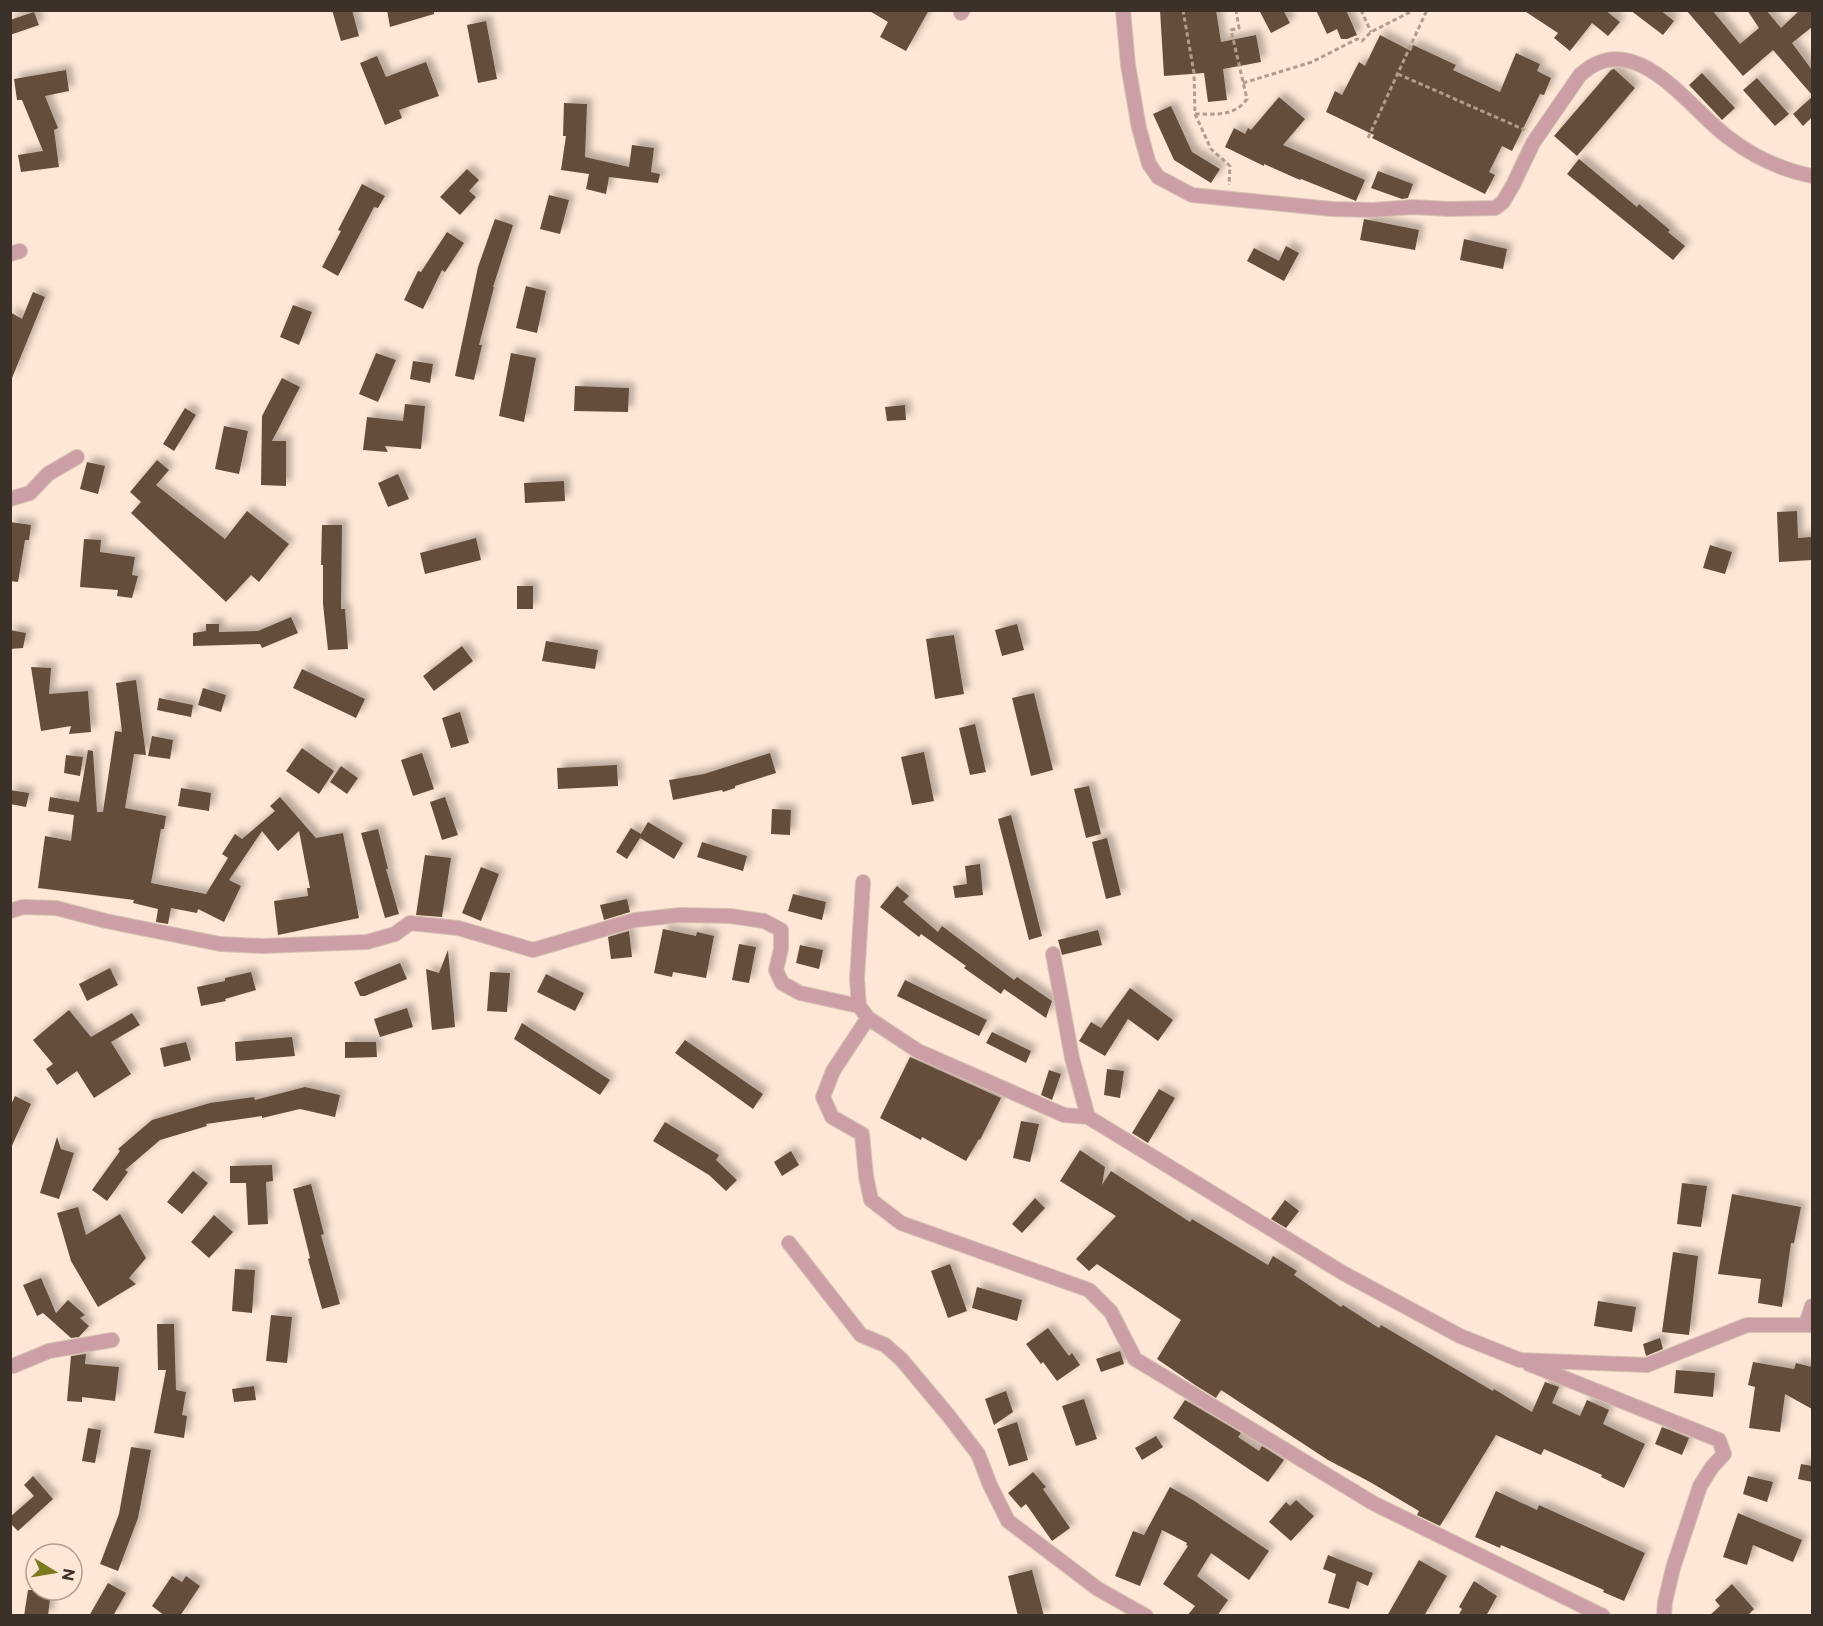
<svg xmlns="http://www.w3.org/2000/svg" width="1823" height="1626" font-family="Commissioner,sans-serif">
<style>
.building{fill:#654d3b;filter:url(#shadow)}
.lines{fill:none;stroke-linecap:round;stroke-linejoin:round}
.minor-casing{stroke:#d7c3b3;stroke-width:16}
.path{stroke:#af9d8f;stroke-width:3;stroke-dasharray:4.5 3;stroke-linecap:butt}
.minor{stroke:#cc9fa6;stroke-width:14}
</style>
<defs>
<filter id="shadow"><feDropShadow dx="5.5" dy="-5.5" stdDeviation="3" flood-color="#0004"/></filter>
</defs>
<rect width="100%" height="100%" fill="#fee7d6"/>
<path class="building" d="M 332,10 L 352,10 L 359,36 L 341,41 Z
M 387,10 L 434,10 L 434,14 L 390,27 Z
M 868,10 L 929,10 L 906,51 L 880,37 L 888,22 Z
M 1160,10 L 1216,10 L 1221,42 L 1256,35 L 1261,62 L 1223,69 L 1227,100 L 1208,102 L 1204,73 L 1164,76 Z
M 1259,10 L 1283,10 L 1290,23 L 1271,33 Z
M 1316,10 L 1346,10 L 1357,35 L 1347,39 L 1341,39 L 1337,29 L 1327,34 Z
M 1523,10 L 1605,10 L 1620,22 L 1608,36 L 1592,23 L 1570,51 L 1554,38 L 1558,33 Z
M 1630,10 L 1660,10 L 1674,21 L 1663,35 Z
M 1686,10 L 1712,10 L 1740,44 L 1759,28 L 1747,10 L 1766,10 L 1781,28 L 1800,10 L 1812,10 L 1812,27 L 1792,43 L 1812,70 L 1812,95 L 1773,50 L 1743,76 Z
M 34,12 L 39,25 L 10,35 L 10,20 Z
M 486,21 L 497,79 L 478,83 L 467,25 Z
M 1380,35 L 1411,51 L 1413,45 L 1456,65 L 1453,70 L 1500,92 L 1516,53 L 1540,64 L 1537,71 L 1551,78 L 1544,95 L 1540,94 L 1512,151 L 1502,146 L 1489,172 L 1495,175 L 1485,194 L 1372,138 L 1374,135 L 1326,112 L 1335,91 L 1342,95 L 1359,62 L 1365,66 Z
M 377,56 L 386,77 L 426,62 L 439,96 L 399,110 L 402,118 L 385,125 L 360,63 Z
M 1614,69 L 1635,88 L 1577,156 L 1554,136 L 1611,70 Z
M 66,70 L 69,91 L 45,96 L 58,128 L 54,130 L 59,167 L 21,172 L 18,155 L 43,151 L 22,100 L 17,100 L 14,79 Z
M 1702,73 L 1735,108 L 1722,120 L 1689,85 Z
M 1757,78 L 1789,114 L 1775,126 L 1743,90 Z
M 1279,97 L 1305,119 L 1283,145 L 1365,180 L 1356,201 L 1301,179 L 1300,180 L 1264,164 L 1264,166 L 1225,147 L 1234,128 L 1245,134 L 1248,128 L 1251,130 Z
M 1812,97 L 1812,117 L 1803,126 L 1793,114 Z
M 564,103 L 587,104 L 585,157 L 629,167 L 632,145 L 654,148 L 651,172 L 660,174 L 658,183 L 609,177 L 606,194 L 586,189 L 589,174 L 561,170 L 566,136 L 563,136 Z
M 1171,106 L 1192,152 L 1220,169 L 1211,183 L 1174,160 L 1153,114 Z
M 1579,159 L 1637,207 L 1639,204 L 1670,230 L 1668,232 L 1685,246 L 1673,260 L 1567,174 Z
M 467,169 L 479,180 L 469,191 L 476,197 L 460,215 L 440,197 Z
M 1378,171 L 1413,184 L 1408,198 L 1402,199 L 1371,188 Z
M 362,184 L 385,196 L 378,208 L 374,207 L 338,276 L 322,267 L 341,231 L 338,230 Z
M 549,195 L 569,200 L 560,234 L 540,229 Z
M 495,219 L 513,225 L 493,287 L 494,287 L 479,345 L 482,345 L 474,380 L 455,376 L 478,267 Z
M 1364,219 L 1419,230 L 1415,250 L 1360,240 Z
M 447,232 L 464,243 L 445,272 L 442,270 L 423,309 L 404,300 L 418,271 L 421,272 Z
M 1464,239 L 1507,249 L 1503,269 L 1460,260 Z
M 1286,246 L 1299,253 L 1284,281 L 1247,261 L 1254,248 L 1279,261 Z
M 526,286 L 546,291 L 537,333 L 516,328 Z
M 33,292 L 45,297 L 10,383 L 10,312 L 22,319 Z
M 293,305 L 312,312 L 299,345 L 280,337 Z
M 376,353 L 396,360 L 378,402 L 359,394 Z
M 511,353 L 536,358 L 524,422 L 499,416 Z
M 413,361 L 433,364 L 430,383 L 410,379 Z
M 282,378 L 300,387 L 272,441 L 286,441 L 286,486 L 261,485 L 262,416 Z
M 575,386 L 629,388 L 628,412 L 574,411 Z
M 405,404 L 425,406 L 421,449 L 385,446 L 388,452 L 363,450 L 367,417 L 403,421 Z
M 905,405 L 906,420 L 887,421 L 885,407 Z
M 185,408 L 196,415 L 174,451 L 163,444 Z
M 224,426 L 248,431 L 239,474 L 215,469 Z
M 157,460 L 169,470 L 156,485 L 225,539 L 247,511 L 289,544 L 259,582 L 251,575 L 226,602 L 131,513 L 141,502 L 130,492 Z
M 87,462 L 105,466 L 98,494 L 80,489 Z
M 398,474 L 409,499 L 388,507 L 378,483 Z
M 564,481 L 565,501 L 525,503 L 524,483 Z
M 1797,511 L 1798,538 L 1812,537 L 1812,560 L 1779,562 L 1777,512 Z
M 10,522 L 31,525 L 29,540 L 25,540 L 18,582 L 10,581 Z
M 322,525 L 342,525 L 341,609 L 345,609 L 348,649 L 328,650 L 323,604 L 323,565 L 321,565 Z
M 476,538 L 481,560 L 425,574 L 420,553 Z
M 84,539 L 101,540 L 100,552 L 135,557 L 132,575 L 138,576 L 132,598 L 117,596 L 118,590 L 80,587 Z
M 1710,545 L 1732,552 L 1725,574 L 1703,568 Z
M 517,586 L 533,586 L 533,609 L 517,609 Z
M 291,617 L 298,633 L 262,648 L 260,644 L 193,646 L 193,633 L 206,631 L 206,624 L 219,624 L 219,632 L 258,631 Z
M 1017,624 L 1024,650 L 1002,656 L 995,630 Z
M 10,630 L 26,633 L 23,648 L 10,649 Z
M 954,635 L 964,694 L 935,699 L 926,639 Z
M 546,641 L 598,650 L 595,669 L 542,661 Z
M 462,646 L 473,661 L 434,691 L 423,676 Z
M 31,667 L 51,668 L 49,694 L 88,691 L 91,732 L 69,734 L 71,726 L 41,731 Z
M 302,669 L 365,699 L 356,718 L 293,688 Z
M 136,680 L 146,755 L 134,754 L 125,808 L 166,816 L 164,829 L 161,829 L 151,883 L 206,894 L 228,858 L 222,854 L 235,834 L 242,839 L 275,811 L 270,806 L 280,797 L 316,838 L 343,833 L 359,918 L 278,935 L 274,901 L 308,896 L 307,888 L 310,888 L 299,831 L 278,851 L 262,831 L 229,880 L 241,886 L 224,922 L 198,909 L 197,913 L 171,908 L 168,924 L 156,922 L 158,909 L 133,903 L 134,900 L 38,888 L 45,836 L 71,841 L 74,815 L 48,811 L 50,797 L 79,802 L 88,750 L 93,751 L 97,812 L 103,812 L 115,731 L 122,732 L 116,683 Z
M 203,688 L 226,695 L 221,712 L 198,705 Z
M 1034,693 L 1053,770 L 1031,776 L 1012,698 Z
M 159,698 L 193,705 L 191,717 L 157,710 Z
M 460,712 L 469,743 L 451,748 L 442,718 Z
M 975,724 L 986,772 L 970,775 L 959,728 Z
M 152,736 L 173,740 L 170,759 L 148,756 Z
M 302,748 L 334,771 L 319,794 L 286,771 Z
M 924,752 L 934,801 L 912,805 L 901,757 Z
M 422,753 L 434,789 L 413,796 L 401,760 Z
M 770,753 L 776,773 L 735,786 L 735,788 L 723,792 L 722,790 L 673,800 L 669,780 L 704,774 Z
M 66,755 L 83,757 L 80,776 L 64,773 Z
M 617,765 L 618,786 L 558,789 L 557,768 Z
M 341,766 L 358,778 L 347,794 L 330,782 Z
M 1089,786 L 1101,834 L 1086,838 L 1074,789 Z
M 181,788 L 211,793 L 209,811 L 178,806 Z
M 10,790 L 29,793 L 26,807 L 10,804 Z
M 445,797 L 458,835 L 442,840 L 430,802 Z
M 772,809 L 791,810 L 790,835 L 771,834 Z
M 1011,815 L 1042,936 L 1029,940 L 998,819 Z
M 648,822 L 683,843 L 674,859 L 640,838 L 627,859 L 616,852 L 631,828 L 641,834 Z
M 378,829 L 388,869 L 386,869 L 399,914 L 385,918 L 361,833 Z
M 1107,838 L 1121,895 L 1106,899 L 1092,842 Z
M 702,842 L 747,856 L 743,871 L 697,857 Z
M 425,855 L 451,858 L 442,917 L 416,915 Z
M 980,864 L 983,895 L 955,898 L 953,886 L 967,884 L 965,866 Z
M 481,867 L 499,874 L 481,921 L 462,913 Z
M 897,886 L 909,896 L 903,902 L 938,932 L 942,926 L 1014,980 L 1017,977 L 1052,1001 L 1046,1018 L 1004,989 L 1001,994 L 964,968 L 966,966 L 921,934 L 919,937 L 880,907 Z
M 793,894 L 826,902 L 822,920 L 788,911 Z
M 627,899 L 630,912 L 604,920 L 600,905 Z
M 663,929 L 696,936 L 697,932 L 714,936 L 706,978 L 673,972 L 672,977 L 654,973 Z
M 1098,930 L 1102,945 L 1062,955 L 1058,940 Z
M 629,931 L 632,957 L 611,959 L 608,937 Z
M 739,944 L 756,947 L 749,983 L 732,980 Z
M 800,945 L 823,950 L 819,969 L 796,963 Z
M 448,950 L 455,1027 L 432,1030 L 426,969 L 439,973 Z
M 400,963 L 407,979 L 365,996 L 360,996 L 354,982 Z
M 110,968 L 118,985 L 87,1001 L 79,984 Z
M 251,972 L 256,990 L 225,999 L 226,1001 L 201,1006 L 197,987 L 225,981 L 225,978 Z
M 490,972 L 510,973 L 507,1012 L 487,1011 Z
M 546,974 L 584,993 L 575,1011 L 537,992 Z
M 905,980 L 987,1020 L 979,1036 L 897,996 Z
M 1130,988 L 1173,1020 L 1158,1041 L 1128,1019 L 1105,1056 L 1079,1041 L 1091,1022 L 1101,1028 Z
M 407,1008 L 413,1027 L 380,1037 L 374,1019 Z
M 69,1010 L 91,1037 L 132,1013 L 140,1025 L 111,1042 L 131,1074 L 94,1098 L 77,1071 L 57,1085 L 46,1069 L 53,1064 L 33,1040 Z
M 522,1023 L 610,1080 L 600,1095 L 514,1039 Z
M 992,1032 L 1031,1051 L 1026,1063 L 986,1043 Z
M 292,1037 L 295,1056 L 236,1061 L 235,1042 Z
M 685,1040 L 763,1094 L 753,1109 L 675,1053 Z
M 186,1042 L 191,1060 L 164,1067 L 160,1048 Z
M 345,1042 L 376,1042 L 377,1057 L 345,1058 Z
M 910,1057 L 1001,1098 L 980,1140 L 979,1139 L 966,1161 L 922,1137 L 921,1140 L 880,1118 Z
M 1107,1069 L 1124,1071 L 1120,1098 L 1104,1095 Z
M 1049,1070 L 1061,1074 L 1052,1100 L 1041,1095 Z
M 305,1087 L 340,1095 L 335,1117 L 300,1109 L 262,1118 L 262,1116 L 206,1124 L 207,1126 L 160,1140 L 125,1170 L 128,1172 L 107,1201 L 92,1190 L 120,1151 L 118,1149 L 152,1120 L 210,1103 L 254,1097 L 255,1100 Z
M 1159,1089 L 1175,1098 L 1148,1143 L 1132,1133 Z
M 15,1096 L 31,1104 L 10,1150 L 10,1107 Z
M 1021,1121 L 1039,1124 L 1030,1162 L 1013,1158 Z
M 665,1122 L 719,1155 L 716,1160 L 737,1180 L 726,1191 L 709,1175 L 653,1141 Z
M 57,1137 L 61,1149 L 74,1153 L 59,1199 L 40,1193 Z
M 1080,1150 L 1105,1167 L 1102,1185 L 1111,1171 L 1190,1222 L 1192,1219 L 1268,1265 L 1273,1256 L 1297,1271 L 1294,1275 L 1341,1307 L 1343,1305 L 1379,1328 L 1381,1325 L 1493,1391 L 1494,1389 L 1532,1412 L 1545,1382 L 1559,1387 L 1552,1403 L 1580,1416 L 1587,1400 L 1609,1410 L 1603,1424 L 1645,1444 L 1624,1488 L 1601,1477 L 1602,1475 L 1544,1449 L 1541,1455 L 1496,1435 L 1440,1526 L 1417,1515 L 1419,1511 L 1370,1482 L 1328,1460 L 1221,1390 L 1216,1398 L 1195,1385 L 1157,1359 L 1181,1320 L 1097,1264 L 1089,1271 L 1076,1259 L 1116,1216 L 1060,1181 Z
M 791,1151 L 799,1165 L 782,1176 L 774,1162 Z
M 272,1165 L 273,1181 L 266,1182 L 268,1224 L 248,1225 L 246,1183 L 230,1183 L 230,1166 Z
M 193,1171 L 208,1183 L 182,1214 L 167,1202 Z
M 1682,1183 L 1707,1186 L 1701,1227 L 1677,1224 Z
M 311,1184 L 324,1234 L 321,1235 L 340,1304 L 322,1309 L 308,1259 L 310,1258 L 293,1189 Z
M 1732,1194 L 1801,1207 L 1794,1243 L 1791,1243 L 1782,1307 L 1758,1303 L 1761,1279 L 1718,1274 Z
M 1035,1198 L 1045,1208 L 1022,1233 L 1012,1224 Z
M 1285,1200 L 1299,1211 L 1286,1228 L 1271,1219 Z
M 78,1207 L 86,1235 L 120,1214 L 146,1258 L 129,1278 L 136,1284 L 98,1307 L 71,1261 L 57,1213 Z
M 214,1215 L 233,1232 L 209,1258 L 191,1242 Z
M 1673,1252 L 1698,1256 L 1689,1335 L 1662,1332 Z
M 950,1264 L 967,1311 L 948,1318 L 931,1271 Z
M 235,1269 L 255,1270 L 252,1313 L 232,1311 Z
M 41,1278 L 56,1313 L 68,1300 L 85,1315 L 80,1318 L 89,1326 L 79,1337 L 71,1338 L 43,1313 L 37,1316 L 23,1285 Z
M 977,1287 L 1022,1300 L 1017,1321 L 972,1308 Z
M 1598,1301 L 1636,1307 L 1632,1332 L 1594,1326 Z
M 271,1315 L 292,1317 L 287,1363 L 266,1361 Z
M 157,1324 L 174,1324 L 176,1390 L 186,1392 L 182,1415 L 187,1416 L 184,1438 L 154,1433 L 166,1370 L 158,1370 Z
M 1048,1328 L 1069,1356 L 1072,1353 L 1080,1365 L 1057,1381 L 1043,1362 L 1041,1364 L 1026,1344 Z
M 1660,1338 L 1663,1349 L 1646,1356 L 1643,1344 Z
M 1120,1351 L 1124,1364 L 1101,1372 L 1096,1359 Z
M 86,1354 L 85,1364 L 119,1367 L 115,1401 L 82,1397 L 82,1402 L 67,1401 L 71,1356 Z
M 1753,1362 L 1794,1369 L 1796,1363 L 1812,1367 L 1812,1409 L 1785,1394 L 1780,1432 L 1749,1428 L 1755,1387 L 1748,1385 Z
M 1676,1370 L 1715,1373 L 1713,1397 L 1674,1393 Z
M 254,1386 L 256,1400 L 234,1402 L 232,1389 Z
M 1006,1391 L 1013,1412 L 994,1425 L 985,1399 Z
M 1084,1399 L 1097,1439 L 1076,1446 L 1062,1406 Z
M 1185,1400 L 1241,1433 L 1238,1437 L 1259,1451 L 1262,1446 L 1284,1460 L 1268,1482 L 1173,1418 Z
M 1017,1422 L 1028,1460 L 1009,1466 L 997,1429 Z
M 1662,1427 L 1689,1438 L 1682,1455 L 1655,1444 Z
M 88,1428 L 101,1430 L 95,1463 L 82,1461 Z
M 1156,1436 L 1163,1447 L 1142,1460 L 1135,1448 Z
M 131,1447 L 151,1450 L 138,1518 L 118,1571 L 100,1564 L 119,1514 Z
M 1801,1464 L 1812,1466 L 1812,1482 L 1798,1479 Z
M 1033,1472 L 1046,1487 L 1043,1489 L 1070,1528 L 1052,1541 L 1026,1504 L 1021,1508 L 1008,1493 Z
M 33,1476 L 53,1499 L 18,1531 L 10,1523 L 10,1517 L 34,1496 L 24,1485 Z
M 1748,1476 L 1773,1482 L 1767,1502 L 1743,1494 Z
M 1170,1487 L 1193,1500 L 1269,1551 L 1249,1580 L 1211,1553 L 1197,1576 L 1228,1600 L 1217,1616 L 1187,1616 L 1195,1606 L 1163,1584 L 1188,1546 L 1186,1545 L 1187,1543 L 1162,1530 L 1140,1586 L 1115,1576 L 1133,1531 L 1144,1535 Z
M 1496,1491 L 1537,1510 L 1539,1505 L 1645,1553 L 1624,1601 L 1603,1592 L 1604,1590 L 1501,1545 L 1500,1548 L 1475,1537 Z
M 1296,1500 L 1314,1516 L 1291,1541 L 1269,1522 L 1286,1502 L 1290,1506 Z
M 1738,1513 L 1802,1540 L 1793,1562 L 1753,1545 L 1747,1565 L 1723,1557 Z
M 1328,1555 L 1373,1573 L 1368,1586 L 1357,1581 L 1349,1609 L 1328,1603 L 1336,1574 L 1323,1569 Z
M 1419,1560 L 1447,1576 L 1424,1616 L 1387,1616 Z
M 1032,1570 L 1044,1616 L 1018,1616 L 1008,1576 Z
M 172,1576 L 182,1582 L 186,1576 L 200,1586 L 180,1616 L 165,1616 L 152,1606 Z
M 1474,1581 L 1497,1596 L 1486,1616 L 1458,1616 L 1462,1609 L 1459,1607 Z
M 108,1583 L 126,1593 L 113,1616 L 89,1616 Z
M 1732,1584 L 1754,1609 L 1747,1616 L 1709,1616 L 1720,1606 L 1715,1600 Z
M 28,1590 L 51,1590 L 48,1616 L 24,1616 Z"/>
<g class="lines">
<g class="minor-casing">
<path id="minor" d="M 1123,10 L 1128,65 L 1139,128 L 1149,164 L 1158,177 L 1192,195 L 1332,209 L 1373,210 L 1413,207 L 1449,209 L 1495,208 L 1503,202 L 1514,183 L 1533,143 L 1580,75 C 1635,24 1690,110 1729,138 C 1754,157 1782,170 1812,176
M 961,13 L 963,10
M 10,254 L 20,251
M 10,499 L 30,493 L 48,474 L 77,457
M 863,882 L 857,979 L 859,1006 L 868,1018 L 918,1051 L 1064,1115 L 1088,1117 L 1343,1273 L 1460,1336 L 1520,1360 L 1647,1365 L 1747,1325 L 1812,1325
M 10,911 L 23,907 L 56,908 L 106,921 L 220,944 L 263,946 L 367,942 L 395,934 L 410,923 L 458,928 L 533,950 L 635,920 L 680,915 L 730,916 L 764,921 L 781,930 L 781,949 L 776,970 L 782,983 L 800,993 L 859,1006
M 1053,954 L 1072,1058 L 1088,1117
M 868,1018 L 833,1071 L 823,1097 L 832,1117 L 862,1134 L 866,1176 L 871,1200 L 901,1223 L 1089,1290 L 1111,1312 L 1135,1359 L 1373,1503 L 1603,1616
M 789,1243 L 861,1335 L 885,1345 L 901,1359 L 948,1415 L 978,1454 L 990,1485 L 1008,1521 L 1098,1589 L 1146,1616
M 1806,1324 L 1812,1306
M 1529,1364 L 1719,1440 L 1724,1454 L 1712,1467 L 1700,1486 L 1673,1568 L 1665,1602 L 1664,1616
M 10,1365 L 13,1366 L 49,1351 L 112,1340"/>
</g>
<path class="path" d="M 1183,10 L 1194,73 L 1195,114 L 1211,149 L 1230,166 L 1229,185
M 1361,10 L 1371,32
M 1398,74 L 1525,130
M 1243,83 L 1312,62 L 1357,39 L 1362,41 L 1371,32 L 1414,10
M 1195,114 C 1216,114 1234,117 1247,99 L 1231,30 L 1239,28 L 1236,10
M 1368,138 L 1427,10"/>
<use href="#minor" class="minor"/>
</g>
<rect width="1823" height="1626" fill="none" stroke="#3c3129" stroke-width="24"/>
<g transform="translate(54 1572) rotate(101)"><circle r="28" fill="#fee7d6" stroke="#b09e91" stroke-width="1.5"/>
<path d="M0-4.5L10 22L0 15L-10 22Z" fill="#7b7a21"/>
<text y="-9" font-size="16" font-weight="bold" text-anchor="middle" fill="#3c3129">N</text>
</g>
</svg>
